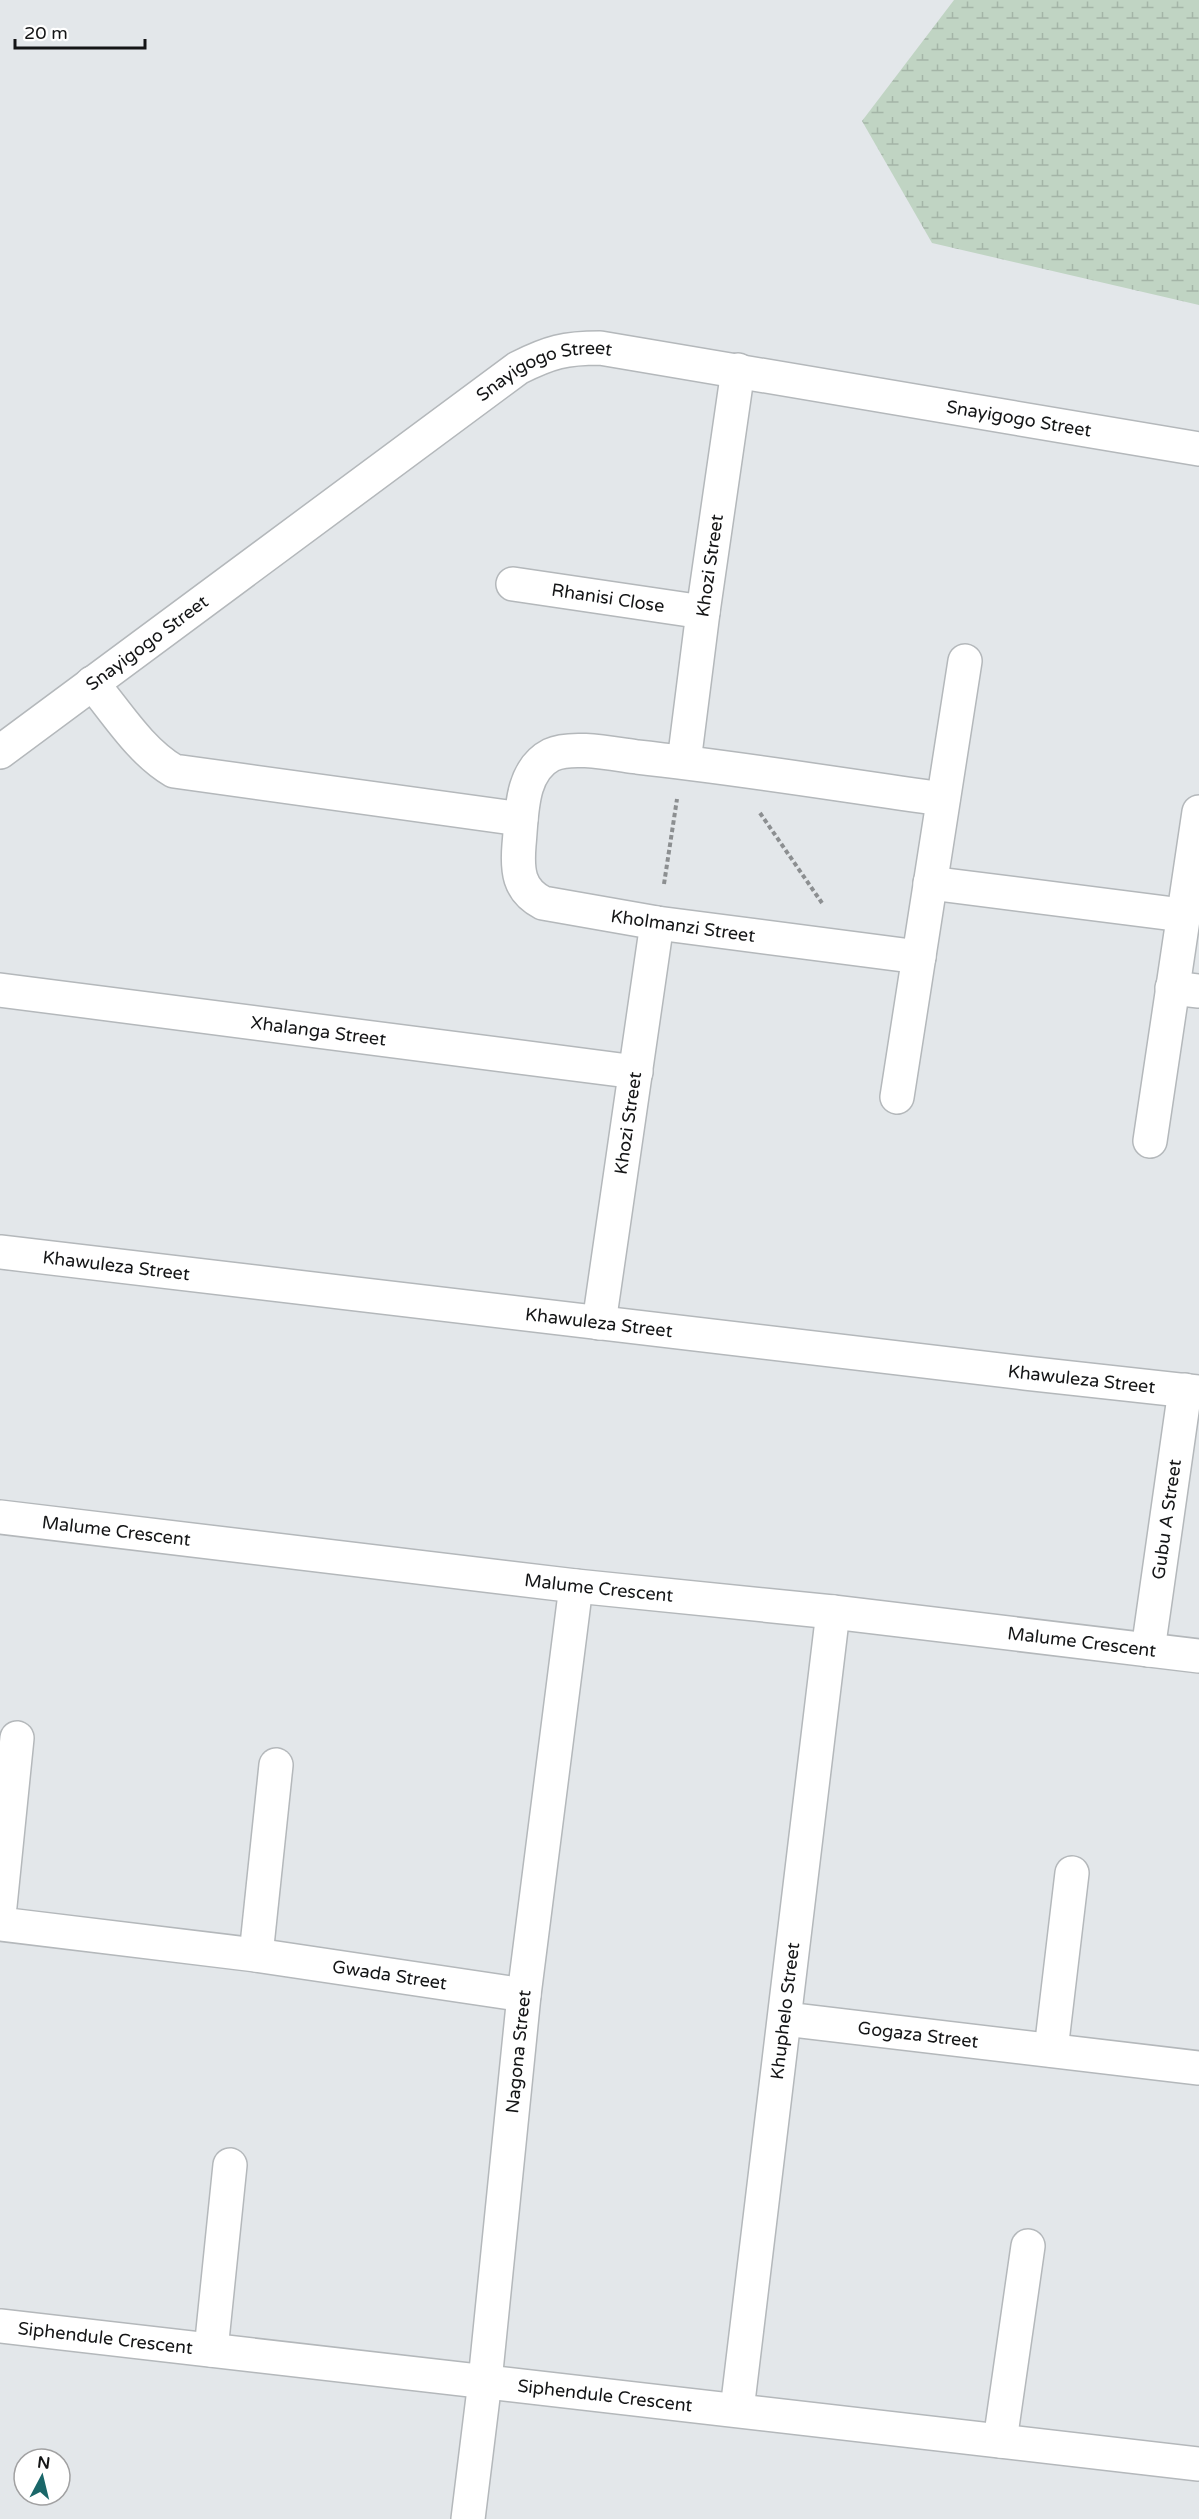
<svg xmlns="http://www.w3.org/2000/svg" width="1199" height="2519" font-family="'Varela Round',sans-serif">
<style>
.wetland{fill:url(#wetland-marsh)}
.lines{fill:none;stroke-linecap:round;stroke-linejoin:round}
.minor-casing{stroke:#b4b8bb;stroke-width:36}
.path{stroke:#8c8f91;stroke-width:4;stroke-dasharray:4.5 3;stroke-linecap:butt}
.minor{stroke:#fff;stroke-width:33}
.labels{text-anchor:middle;stroke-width:6;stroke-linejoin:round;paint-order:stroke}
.street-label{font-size:18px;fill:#141516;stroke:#fff}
</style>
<defs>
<pattern id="wetland-marsh" width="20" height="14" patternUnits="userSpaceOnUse" patternTransform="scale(1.5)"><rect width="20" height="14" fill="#c0d4c3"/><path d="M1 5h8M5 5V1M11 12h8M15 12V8" fill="none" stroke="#a4b5a7"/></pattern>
</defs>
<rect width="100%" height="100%" fill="#e3e7ea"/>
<path class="wetland" d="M 954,0 L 1199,0 L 1199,305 L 932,243 L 862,121 Z"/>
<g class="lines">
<g class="minor-casing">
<g id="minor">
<path id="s1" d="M 513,584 L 703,612"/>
<path d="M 92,683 C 117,713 140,751 174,771 L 521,819"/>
<path id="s2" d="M 0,752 L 518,368 C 550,352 565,348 600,348 L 1199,449"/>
<path id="s3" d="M 684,762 L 703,612 L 738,370"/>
<path d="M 930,883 L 1182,915"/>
<path d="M 919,957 L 657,923 L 543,903 C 518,890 517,870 519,845 C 522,815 520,771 551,755 C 572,745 614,754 637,757 C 739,768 841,785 943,799"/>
<path d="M 1172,988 L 1199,991"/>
<path id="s4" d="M 0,990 L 636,1072"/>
<path d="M 897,1097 L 965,661"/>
<path d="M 1150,1141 L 1199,812"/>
<path id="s5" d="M 0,1252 L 1025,1373 L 1199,1392"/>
<path id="s6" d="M 599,1323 L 657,923"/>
<path id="s7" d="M 0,1517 L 576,1586 L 833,1612 L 1199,1656"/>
<path id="s8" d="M 1148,1650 L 1185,1390"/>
<path d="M 0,1906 L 17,1738"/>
<path id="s9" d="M 0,1924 L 256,1955 L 524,1995"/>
<path d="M 256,1955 L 276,1765"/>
<path id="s10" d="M 785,2019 L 1199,2068"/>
<path d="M 1051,2050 L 1072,1873"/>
<path id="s11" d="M 0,2326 L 1199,2464"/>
<path d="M 211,2350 L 230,2165"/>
<path id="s12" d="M 737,2410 L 833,1612"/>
<path d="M 1000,2441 L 1028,2246"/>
<path id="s13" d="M 468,2519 L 485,2381 L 524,1995 L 576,1586"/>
</g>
</g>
<path class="path" d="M 760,813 L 822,903
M 664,884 L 677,799"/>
<use href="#minor" class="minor"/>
</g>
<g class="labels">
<g class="street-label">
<text dy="6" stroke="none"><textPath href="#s2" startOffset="669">Snayigogo Street</textPath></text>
<text dy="6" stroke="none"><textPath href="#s2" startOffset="1155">Snayigogo Street</textPath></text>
<text dy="6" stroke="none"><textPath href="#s3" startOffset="198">Khozi Street</textPath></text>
<text dy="6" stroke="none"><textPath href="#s1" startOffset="96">Rhanisi Close</textPath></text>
<text dy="6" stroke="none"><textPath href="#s2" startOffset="183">Snayigogo Street</textPath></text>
<text transform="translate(683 926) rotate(8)" y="6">Kholmanzi Street</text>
<text dy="6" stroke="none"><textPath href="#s4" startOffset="321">Xhalanga Street</textPath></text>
<text dy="6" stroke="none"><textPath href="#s6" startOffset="202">Khozi Street</textPath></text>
<text dy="6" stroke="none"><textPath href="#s5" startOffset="117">Khawuleza Street</textPath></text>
<text dy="6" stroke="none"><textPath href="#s5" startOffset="603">Khawuleza Street</textPath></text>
<text dy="6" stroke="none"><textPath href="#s5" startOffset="1089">Khawuleza Street</textPath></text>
<text dy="6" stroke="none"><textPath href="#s8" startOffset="132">Gubu A Street</textPath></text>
<text dy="6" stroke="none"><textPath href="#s7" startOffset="117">Malume Crescent</textPath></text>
<text dy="6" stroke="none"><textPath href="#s7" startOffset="603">Malume Crescent</textPath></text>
<text dy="6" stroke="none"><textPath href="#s7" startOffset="1089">Malume Crescent</textPath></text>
<text dy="6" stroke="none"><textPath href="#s9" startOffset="393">Gwada Street</textPath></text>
<text dy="6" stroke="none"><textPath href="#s12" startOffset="402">Khuphelo Street</textPath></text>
<text dy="6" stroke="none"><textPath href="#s10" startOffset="134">Gogaza Street</textPath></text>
<text dy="6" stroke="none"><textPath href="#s13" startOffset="470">Nagona Street</textPath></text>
<text dy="6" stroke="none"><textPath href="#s11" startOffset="106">Siphendule Crescent</textPath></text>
<text dy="6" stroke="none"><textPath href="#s11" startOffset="609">Siphendule Crescent</textPath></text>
</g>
</g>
<g transform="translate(42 2477) rotate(7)"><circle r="28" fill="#ffffff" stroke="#a1a1a2" stroke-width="1.5"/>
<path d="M0-4.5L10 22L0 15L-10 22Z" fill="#1a6769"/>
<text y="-9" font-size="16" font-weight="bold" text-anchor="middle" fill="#141516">N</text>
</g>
<path d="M15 39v9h130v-9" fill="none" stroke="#141516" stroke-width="3"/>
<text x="24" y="39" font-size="18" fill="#141516" stroke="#ffffff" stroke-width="4.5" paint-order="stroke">20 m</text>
</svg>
